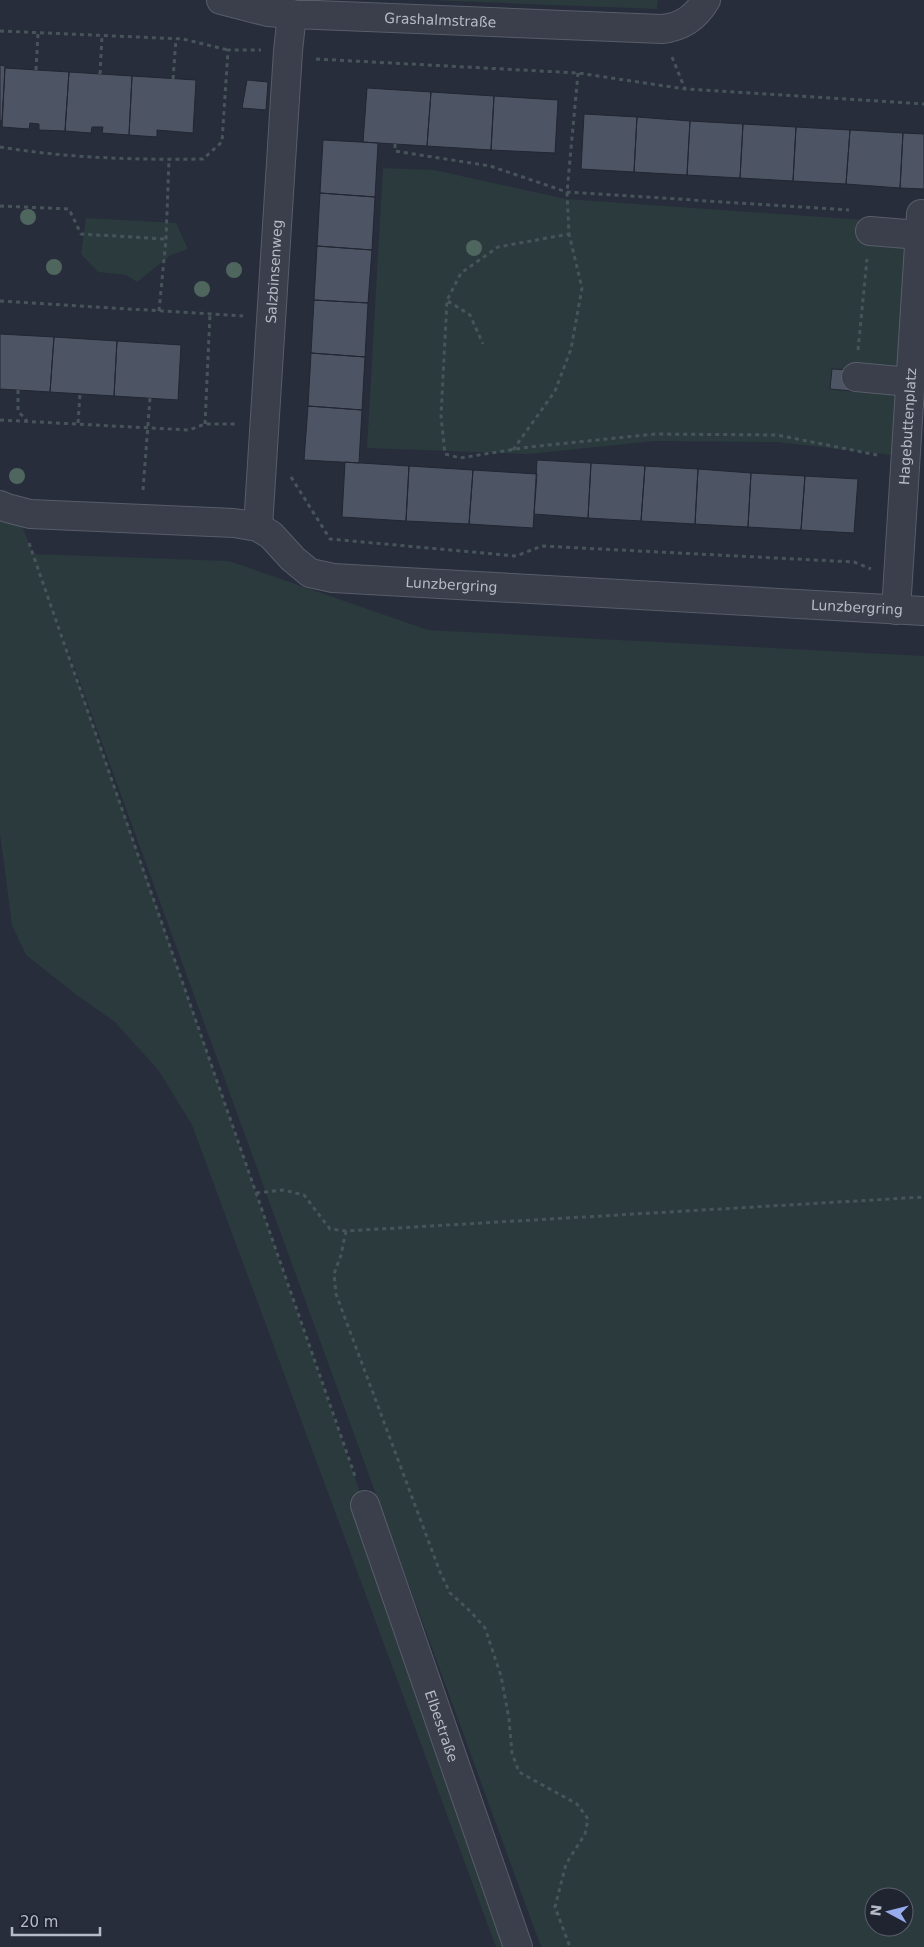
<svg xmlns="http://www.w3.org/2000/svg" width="924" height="1947" font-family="'DejaVu Sans',sans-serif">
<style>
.green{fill:#2a3a3d;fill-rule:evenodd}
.building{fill:#4d5565;stroke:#222633}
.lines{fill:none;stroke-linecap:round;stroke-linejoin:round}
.minor-casing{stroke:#595d6a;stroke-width:30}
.path{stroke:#47555a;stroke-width:3;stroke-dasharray:4 4;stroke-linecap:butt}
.minor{stroke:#3b3f4c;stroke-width:28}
.tree{fill:#4f665f}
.labels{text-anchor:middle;stroke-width:5;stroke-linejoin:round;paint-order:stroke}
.street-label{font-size:14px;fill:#b6bbc7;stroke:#202431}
</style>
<rect width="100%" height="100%" fill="#272d3b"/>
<path class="green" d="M 428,0 L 658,0 L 657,9 Z
M 383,168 L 434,170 L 566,199 L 908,223 L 892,455 L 776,442 L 655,441 L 528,454 L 367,448 Z
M 86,218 L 176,223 L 188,249 L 171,255 L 137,282 L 126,275 L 98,272 L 81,254 Z
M 16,510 L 33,554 L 229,561 L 428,630 L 924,656 L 924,1947 L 541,1947 L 51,603 L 518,1947 L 496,1947 L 192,1125 L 159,1071 L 115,1022 L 74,993 L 26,955 L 12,925 L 0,834 L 0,511 ZM 874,1897 L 904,1897 L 904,1927 L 874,1927 Z"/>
<path class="building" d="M 0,65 L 5,66 L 2,121 L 0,121 Z
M 5,68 L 69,72 L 65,131 L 39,130 L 39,124 L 30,123 L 29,129 L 2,127 Z
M 69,72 L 132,76 L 129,135 L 102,133 L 103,127 L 92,127 L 91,133 L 65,131 Z
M 132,76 L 196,80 L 193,133 L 157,130 L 157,137 L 129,135 Z
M 247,80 L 268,82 L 266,110 L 242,108 Z
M 367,88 L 431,92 L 427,146 L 363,142 Z
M 431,92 L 494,96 L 491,150 L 427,146 Z
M 494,96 L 558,100 L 555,153 L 491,150 Z
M 584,114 L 637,117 L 634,172 L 581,169 Z
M 637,117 L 690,121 L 687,175 L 634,172 Z
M 690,121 L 743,124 L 740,178 L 687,175 Z
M 743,124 L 796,127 L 793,181 L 740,178 Z
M 796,127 L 850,130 L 846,184 L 793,181 Z
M 850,130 L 903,133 L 900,188 L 846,184 Z
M 903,133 L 924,134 L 924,189 L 900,188 Z
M 323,140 L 378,143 L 375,197 L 320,193 Z
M 320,193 L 375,197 L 372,250 L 317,246 Z
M 317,246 L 372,250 L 368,303 L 314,300 Z
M 314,300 L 368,303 L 365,357 L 311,353 Z
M 0,334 L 54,337 L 50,392 L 0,389 Z
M 54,337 L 117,341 L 114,396 L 50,392 Z
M 117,341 L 181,345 L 178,400 L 114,396 Z
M 311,353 L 365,357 L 362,410 L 308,406 Z
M 832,369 L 852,370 L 852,391 L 830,389 Z
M 308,406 L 362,410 L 359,463 L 304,460 Z
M 537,460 L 591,463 L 588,518 L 534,514 Z
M 345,462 L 409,466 L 406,521 L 342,517 Z
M 591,463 L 645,466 L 641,521 L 588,518 Z
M 409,466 L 473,470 L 469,524 L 406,521 Z
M 645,466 L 698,469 L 695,524 L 641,521 Z
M 698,469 L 751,473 L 748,527 L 695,524 Z
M 473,470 L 537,474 L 533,528 L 469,524 Z
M 751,473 L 805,476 L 801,530 L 748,527 Z
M 805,476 L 858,479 L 854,533 L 801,530 Z"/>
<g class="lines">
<g class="minor-casing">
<g id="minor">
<path id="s1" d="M 221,0 L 268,12 L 292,14 L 662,29 C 683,27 696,17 706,0"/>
<path d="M 870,231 L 919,235"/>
<path d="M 856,377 L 910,382"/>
<path id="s2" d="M 0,505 L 7,508 L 30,514 L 234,523 L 258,527 L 271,535 L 293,559 L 310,573 L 333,578 L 924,611"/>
<path id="s3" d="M 258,527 L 288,51 L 292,14"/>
<path id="s4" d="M 896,610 L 921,214"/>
<path id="s5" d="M 365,1505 L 518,1947"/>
</g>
</g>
<path class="path" d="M 0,31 L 183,39 L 228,50
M 672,57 L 685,89 L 924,104
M 316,59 L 578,73 L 685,89
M 36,70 L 38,33
M 578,73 L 567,192 L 569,234 L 498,247 L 461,273 L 447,300 L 441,416 L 445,454 L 460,458 L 529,447 L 655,434 L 777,435 L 877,455
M 100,74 L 102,36
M 173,79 L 176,39
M 395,144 L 395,151 L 490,166 L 567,192 L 849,210
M 0,147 C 67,158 135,160 203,159 L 222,142 L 228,50 L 261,50
M 0,206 L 69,209 L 81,234 L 166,239
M 0,301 L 243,316
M 448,301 L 470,315 L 483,344
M 159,311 L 166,239 L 169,160
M 858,350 L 867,259
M 18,390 L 18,411 L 27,421
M 0,420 L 189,430 L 205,424 L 237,424
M 78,423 L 80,394
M 205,424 L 210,314
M 513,450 L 555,391 L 571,349 L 582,288 L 569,234
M 291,477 L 330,539 L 516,556 L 542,546 L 854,562 L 871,569
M 143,490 L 150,398
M 29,543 L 356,1479
M 256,1193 L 283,1190 L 304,1195 L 330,1229 L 346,1231 L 924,1197
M 346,1231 L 341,1255 L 334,1274 L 336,1294 L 440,1572 L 450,1593 L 470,1611 L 485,1628 L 501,1676 L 509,1719 L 512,1753 L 519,1772 L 577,1804 L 588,1819 L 585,1834 L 566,1864 L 555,1907 L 570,1947"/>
<use href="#minor" class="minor"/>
</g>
<g class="tree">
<circle cx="28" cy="217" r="8"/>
<circle cx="474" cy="248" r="8"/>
<circle cx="54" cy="267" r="8"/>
<circle cx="234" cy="270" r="8"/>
<circle cx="202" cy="289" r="8"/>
<circle cx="17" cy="476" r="8"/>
</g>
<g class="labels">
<g class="street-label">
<text dy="5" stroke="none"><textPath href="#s1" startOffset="221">Grashalmstraße</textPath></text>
<text dy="5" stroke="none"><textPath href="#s3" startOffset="256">Salzbinsenweg</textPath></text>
<text dy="5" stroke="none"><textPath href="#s4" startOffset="184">Hagebuttenplatz</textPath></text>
<text dy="5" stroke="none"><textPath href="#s2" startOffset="472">Lunzbergring</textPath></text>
<text dy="5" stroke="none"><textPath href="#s2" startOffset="878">Lunzbergring</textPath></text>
<text dy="5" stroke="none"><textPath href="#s5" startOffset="234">Elbestraße</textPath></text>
</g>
</g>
<g transform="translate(889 1912) rotate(277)"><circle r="24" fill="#202431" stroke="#5c606d"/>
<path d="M0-4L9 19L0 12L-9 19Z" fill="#96acec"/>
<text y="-8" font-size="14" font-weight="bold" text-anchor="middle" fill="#b6bbc7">N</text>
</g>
<path d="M12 1927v8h88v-8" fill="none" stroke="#b6bbc7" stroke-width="2.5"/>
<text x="20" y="1927" font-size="15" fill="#b6bbc7" stroke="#202431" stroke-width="4" paint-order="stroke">20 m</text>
</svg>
